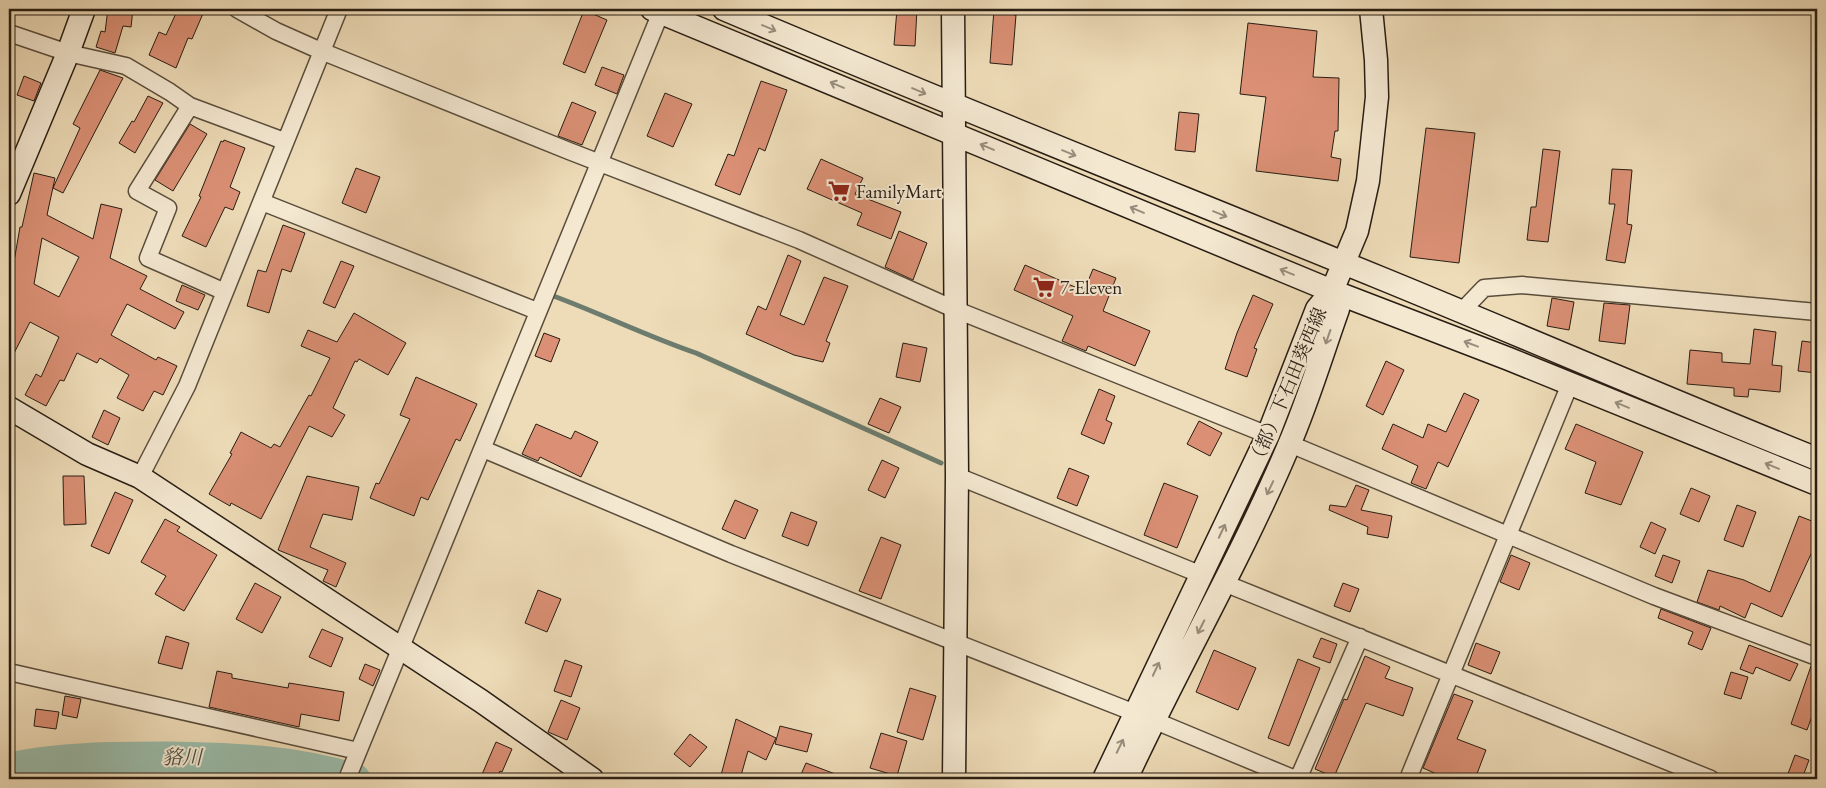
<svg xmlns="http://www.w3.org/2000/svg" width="1826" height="788" font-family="'EB Garamond','Noto Serif JP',serif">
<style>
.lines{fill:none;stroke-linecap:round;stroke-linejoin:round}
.stream{stroke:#6d7c6e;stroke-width:5}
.river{stroke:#9bbcaa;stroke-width:31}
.building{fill:#db9075;stroke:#281d13;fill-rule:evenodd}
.street-casing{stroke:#5a4d3c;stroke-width:19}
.secondary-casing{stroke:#281d13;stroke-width:25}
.street{stroke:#f4e8d1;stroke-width:16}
.secondary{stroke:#f4e8d1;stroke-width:22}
.oneway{stroke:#988d7c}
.labels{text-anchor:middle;stroke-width:4;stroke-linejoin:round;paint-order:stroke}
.poi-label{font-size:19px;fill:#281d13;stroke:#f4e8d1;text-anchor:start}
.street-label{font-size:19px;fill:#281d13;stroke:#f4e8d1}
.water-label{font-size:20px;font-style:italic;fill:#4a4d40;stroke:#f4e8d1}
</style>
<rect width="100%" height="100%" fill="#eedcb8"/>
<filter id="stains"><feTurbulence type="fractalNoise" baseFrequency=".004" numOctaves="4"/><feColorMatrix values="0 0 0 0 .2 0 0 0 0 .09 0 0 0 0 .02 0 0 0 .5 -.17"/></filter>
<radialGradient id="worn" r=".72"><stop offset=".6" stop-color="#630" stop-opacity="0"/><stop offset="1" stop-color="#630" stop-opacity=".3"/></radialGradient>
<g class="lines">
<path class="stream" d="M 548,294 C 598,312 646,336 696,353 L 941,463"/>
<path class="river" d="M 9,768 C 61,757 114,757 167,757 C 232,758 292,760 355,779"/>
</g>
<path class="building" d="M 108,9 L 133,9 L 131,27 L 123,26 L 115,53 L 96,47 L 101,31 L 105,32 Z
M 178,9 L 205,9 L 192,39 L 188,38 L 176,68 L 149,55 L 159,32 L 166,35 Z
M 897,9 L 917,9 L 915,46 L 894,45 Z
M 994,9 L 1015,9 L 1014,15 L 1016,15 L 1012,65 L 990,63 Z
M 584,10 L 607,20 L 585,73 L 563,64 Z
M 1248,23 L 1317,31 L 1313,77 L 1339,78 L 1338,131 L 1335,131 L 1331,157 L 1341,159 L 1338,181 L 1256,171 L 1266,97 L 1240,94 Z
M 602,67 L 624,75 L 617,94 L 595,85 Z
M 100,70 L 123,78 L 63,193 L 53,188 L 80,128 L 73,124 Z
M 24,76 L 41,83 L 34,101 L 17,95 Z
M 761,81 L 787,90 L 765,151 L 759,148 L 740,195 L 715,185 L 728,154 L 734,156 Z
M 665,93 L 692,104 L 673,147 L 647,136 Z
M 148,96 L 163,103 L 135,153 L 119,143 L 132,121 L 134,122 Z
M 572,102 L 596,112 L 582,145 L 558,136 Z
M 1179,112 L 1199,114 L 1195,152 L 1175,150 Z
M 190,124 L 207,134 L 173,191 L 155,180 Z
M 1426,128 L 1475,133 L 1459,263 L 1410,257 Z
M 224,140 L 245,148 L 230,187 L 240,192 L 233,210 L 225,207 L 206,247 L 182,236 L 201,197 L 199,196 L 221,141 L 223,142 Z
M 1543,149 L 1560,151 L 1548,242 L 1527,240 L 1531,207 L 1536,207 Z
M 821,159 L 863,178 L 855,194 L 901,212 L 891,239 L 857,225 L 862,213 L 807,189 Z
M 356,168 L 380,177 L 366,213 L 342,203 Z
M 1612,169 L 1632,170 L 1627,224 L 1632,225 L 1625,263 L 1606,260 L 1615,204 L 1609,204 Z
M 34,173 L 55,178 L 47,215 L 93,239 L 101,204 L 122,209 L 110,258 L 147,276 L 140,289 L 184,312 L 175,329 L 127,304 L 111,335 L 156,360 L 158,357 L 177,366 L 163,395 L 154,391 L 143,411 L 117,398 L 129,375 L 100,358 L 97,363 L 77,353 L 64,381 L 60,380 L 46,406 L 25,395 L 36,374 L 41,377 L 59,337 L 30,322 L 9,363 L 9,278 L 11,279 L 20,227 L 22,227 ZM 42,238 L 79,257 L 59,297 L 34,284 Z
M 283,225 L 305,233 L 291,272 L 282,269 L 269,313 L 247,306 L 258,270 L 266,272 Z
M 899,231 L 927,243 L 913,280 L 885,267 Z
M 788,255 L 801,261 L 780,315 L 804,325 L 824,277 L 848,286 L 826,341 L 830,343 L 823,362 L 794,355 L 746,334 L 758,306 L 766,310 Z
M 341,261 L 354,266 L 335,308 L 323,303 Z
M 1025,265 L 1084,291 L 1093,269 L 1116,278 L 1103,311 L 1150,331 L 1135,366 L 1088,346 L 1086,351 L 1062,341 L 1073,316 L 1014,290 Z
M 182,285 L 205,295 L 198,310 L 176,301 Z
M 1253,295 L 1273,304 L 1254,348 L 1257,349 L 1247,377 L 1225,369 L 1237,333 Z
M 1552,298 L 1574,302 L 1569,330 L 1547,326 Z
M 1604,303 L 1630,305 L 1625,344 L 1599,341 Z
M 354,313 L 406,343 L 388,375 L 359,359 L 357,362 L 355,361 L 333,408 L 345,415 L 332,437 L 309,426 L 261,519 L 231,503 L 230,506 L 209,494 L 232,454 L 230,453 L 241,432 L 271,448 L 274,444 L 280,447 L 309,395 L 311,396 L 330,358 L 301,346 L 308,330 L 337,342 Z
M 1754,329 L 1776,332 L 1772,365 L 1782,366 L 1780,392 L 1749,389 L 1748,397 L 1734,396 L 1734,388 L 1687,384 L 1690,350 L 1722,353 L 1722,362 L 1750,364 Z
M 544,333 L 560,339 L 551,362 L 535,356 Z
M 1802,341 L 1817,343 L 1817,373 L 1798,371 Z
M 903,343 L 927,348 L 920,382 L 896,377 Z
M 1386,361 L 1404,370 L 1383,415 L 1366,406 Z
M 416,377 L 477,404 L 460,441 L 456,439 L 428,500 L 421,497 L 414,516 L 370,498 L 376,483 L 379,484 L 410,419 L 400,415 Z
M 1099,389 L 1115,396 L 1106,420 L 1112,423 L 1104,444 L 1081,434 Z
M 1464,393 L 1479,400 L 1448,467 L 1438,462 L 1426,489 L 1411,483 L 1418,466 L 1382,449 L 1393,424 L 1423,438 L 1428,424 L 1446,432 Z
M 880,398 L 901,407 L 889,433 L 868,424 Z
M 104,410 L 120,418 L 108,445 L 92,437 Z
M 1199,421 L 1222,433 L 1210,456 L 1187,444 Z
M 536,424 L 571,439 L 575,431 L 598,442 L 581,477 L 540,457 L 538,461 L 522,454 Z
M 1576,424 L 1643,452 L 1621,505 L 1585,493 L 1596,462 L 1565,449 Z
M 882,460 L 899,468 L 885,498 L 868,490 Z
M 1069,468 L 1089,476 L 1077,506 L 1057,498 Z
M 63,476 L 84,476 L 86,524 L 64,525 Z
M 307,476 L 359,487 L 352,520 L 323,514 L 310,547 L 346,563 L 336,587 L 323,581 L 328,570 L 278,550 Z
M 1164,483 L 1198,496 L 1177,548 L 1144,535 Z
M 1356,485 L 1369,490 L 1361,510 L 1392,516 L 1388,538 L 1367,534 L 1368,527 L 1329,510 L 1330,505 L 1346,507 Z
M 1691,488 L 1710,496 L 1699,522 L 1680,514 Z
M 115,492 L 133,500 L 109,554 L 91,546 Z
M 735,500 L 758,510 L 745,539 L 722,529 Z
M 1737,505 L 1756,512 L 1743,547 L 1724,540 Z
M 791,512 L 817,522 L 808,546 L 782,536 Z
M 1799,516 L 1817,523 L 1817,547 L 1814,555 L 1811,554 L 1782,617 L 1751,603 L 1745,618 L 1720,606 L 1719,610 L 1697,602 L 1708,570 L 1744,580 L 1770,592 Z
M 165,519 L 180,527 L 177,531 L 217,555 L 184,611 L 155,594 L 166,576 L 141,562 Z
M 1651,522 L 1666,529 L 1655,554 L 1640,547 Z
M 881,537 L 901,545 L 881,599 L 859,591 Z
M 1511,555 L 1530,563 L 1519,590 L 1500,582 Z
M 1663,555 L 1680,561 L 1672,583 L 1655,576 Z
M 255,583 L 281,597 L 262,633 L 236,619 Z
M 1343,583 L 1359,589 L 1350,612 L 1334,606 Z
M 538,590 L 561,599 L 547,632 L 525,623 Z
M 1661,609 L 1711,628 L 1702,650 L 1688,644 L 1693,632 L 1658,618 Z
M 322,629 L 343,638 L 331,667 L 309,657 Z
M 166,636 L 189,643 L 182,669 L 158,663 Z
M 1321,638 L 1337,644 L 1330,663 L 1313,657 Z
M 1476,643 L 1500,652 L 1491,674 L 1468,665 Z
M 1749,645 L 1798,664 L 1790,681 L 1756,667 L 1753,674 L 1740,669 Z
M 1214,650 L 1256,668 L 1238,710 L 1196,692 Z
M 1365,656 L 1390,667 L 1385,678 L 1413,688 L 1403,716 L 1366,703 L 1334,777 L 1315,769 L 1344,699 L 1347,700 Z
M 1298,659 L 1320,668 L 1289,746 L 1268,738 Z
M 565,660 L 582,666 L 571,697 L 554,691 Z
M 365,664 L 380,670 L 373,686 L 359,679 Z
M 1811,666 L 1817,667 L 1817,702 L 1807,730 L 1791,724 Z
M 217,671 L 232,674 L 232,678 L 288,688 L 289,683 L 344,692 L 339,721 L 301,714 L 299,727 L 209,707 Z
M 1731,672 L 1748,677 L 1741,699 L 1724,694 Z
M 910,688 L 936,696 L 923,740 L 897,732 Z
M 1454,694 L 1473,701 L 1457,739 L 1486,750 L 1475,779 L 1448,779 L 1423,768 Z
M 65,696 L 81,699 L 77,718 L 62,715 Z
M 561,700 L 580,708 L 567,740 L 548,732 Z
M 36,709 L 59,712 L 56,729 L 34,726 Z
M 736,719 L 776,738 L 766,760 L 748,751 L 740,779 L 720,779 Z
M 780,726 L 812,734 L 807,752 L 775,744 Z
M 881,733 L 907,741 L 897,776 L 870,768 Z
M 690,734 L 707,747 L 690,767 L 674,754 Z
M 496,742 L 512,749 L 502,772 L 500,771 L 497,779 L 480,779 Z
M 1795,755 L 1809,760 L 1802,779 L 1786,779 Z
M 806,763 L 846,778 L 846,779 L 799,779 Z"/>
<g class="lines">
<g class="street-casing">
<path id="street" d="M 237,9 L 276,31 L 321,51 L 569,151 L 799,240 L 954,309 L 1268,435
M 9,33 L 68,53 L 126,66 L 170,92 L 190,106 L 284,141
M 190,106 L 137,191 L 168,208 L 148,258 L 225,292
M 262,202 L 537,311
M 1461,312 L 1484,288 L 1522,285 L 1817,312
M 1290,444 L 1654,596 L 1817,657
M 483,449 L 731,554 L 1135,713
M 957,476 L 1202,575
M 140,477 L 187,386 L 339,9
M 1224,583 L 1711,779
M 9,672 L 358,751
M 1153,720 L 1295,779
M 347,779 L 661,12
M 1298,779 L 1360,637
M 1408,779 L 1570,384"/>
</g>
<g class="secondary-casing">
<path id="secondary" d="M 652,9 L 1332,291 L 1509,359 L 1817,484
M 724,9 C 941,101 1160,188 1378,277 C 1525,337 1670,400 1817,459
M 953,9 L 957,476 L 954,779
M 9,194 L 68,53 L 84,9
M 9,408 L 87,454 L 140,477 L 481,701 L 592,779
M 1104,779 L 1268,435 L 1317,309 L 1332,291 L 1357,231 L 1368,181 L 1377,97 L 1376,60 L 1371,9
M 1126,779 C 1178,666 1241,559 1289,445 C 1308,401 1322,354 1338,309 L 1332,291"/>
</g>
<use href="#street" class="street"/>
<use href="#secondary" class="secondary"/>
</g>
<defs><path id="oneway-shaft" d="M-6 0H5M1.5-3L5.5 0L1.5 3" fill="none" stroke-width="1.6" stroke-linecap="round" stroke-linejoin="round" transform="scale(1.25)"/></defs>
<g class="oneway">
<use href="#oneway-shaft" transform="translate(769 28) rotate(23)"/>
<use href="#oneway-shaft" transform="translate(837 85) rotate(-157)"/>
<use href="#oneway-shaft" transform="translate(919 91) rotate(23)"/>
<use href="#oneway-shaft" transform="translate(987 147) rotate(-157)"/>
<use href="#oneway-shaft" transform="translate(1069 153) rotate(22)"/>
<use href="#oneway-shaft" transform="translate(1137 210) rotate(-157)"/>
<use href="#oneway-shaft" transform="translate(1220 214) rotate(22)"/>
<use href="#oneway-shaft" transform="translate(1287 272) rotate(-158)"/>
<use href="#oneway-shaft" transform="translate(1328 337) rotate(109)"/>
<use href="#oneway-shaft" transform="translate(1471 344) rotate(-159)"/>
<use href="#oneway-shaft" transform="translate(1622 405) rotate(-158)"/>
<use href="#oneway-shaft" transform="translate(1772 466) rotate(-158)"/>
<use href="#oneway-shaft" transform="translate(1270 488) rotate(115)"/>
<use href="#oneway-shaft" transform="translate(1222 531) rotate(-65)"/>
<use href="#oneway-shaft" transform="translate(1201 627) rotate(117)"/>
<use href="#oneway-shaft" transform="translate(1156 669) rotate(-65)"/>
<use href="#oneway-shaft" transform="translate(1120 746) rotate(-64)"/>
</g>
<defs>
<g id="supermarket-bare" transform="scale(1.725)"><path d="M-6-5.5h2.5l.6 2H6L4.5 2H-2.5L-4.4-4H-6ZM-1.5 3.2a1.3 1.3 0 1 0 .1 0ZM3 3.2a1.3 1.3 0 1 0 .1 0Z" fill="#8f2418" stroke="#f4e8d1" stroke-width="2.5" paint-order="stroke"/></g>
</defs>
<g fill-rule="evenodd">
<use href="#supermarket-bare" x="839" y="191"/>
<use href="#supermarket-bare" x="1044" y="287"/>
</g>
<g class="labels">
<g class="poi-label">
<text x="856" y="198">FamilyMart</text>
<text x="1060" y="294">7-Eleven</text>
</g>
<g class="street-label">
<text transform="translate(1287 387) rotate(-67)" y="7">（都）下石田葵西線</text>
</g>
<g class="water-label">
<text x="182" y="764">貉川</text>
</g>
</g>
<rect width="1826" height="788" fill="none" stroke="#eedcb8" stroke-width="30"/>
<rect x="10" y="10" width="1806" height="768" fill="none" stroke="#281d13" stroke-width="2.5"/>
<rect x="15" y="15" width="1796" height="758" fill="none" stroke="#281d13"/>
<rect width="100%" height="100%" filter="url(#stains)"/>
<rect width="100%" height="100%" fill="url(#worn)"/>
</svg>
